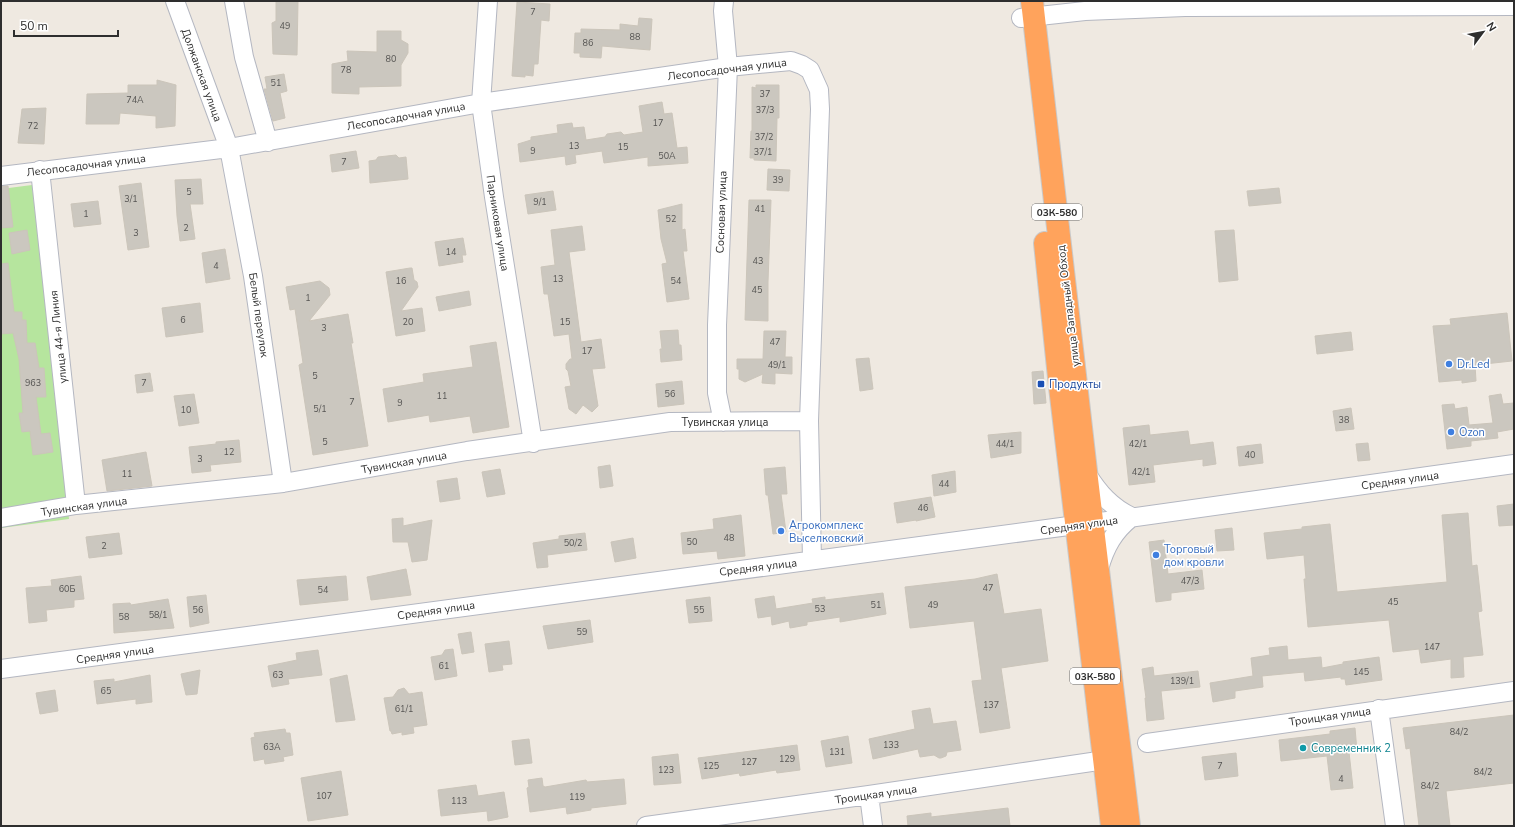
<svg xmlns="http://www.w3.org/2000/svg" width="1515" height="827" font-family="'Nunito Sans',sans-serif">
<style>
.green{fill:#b6e59e}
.building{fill:#cbc7bf;stroke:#cbc5ba}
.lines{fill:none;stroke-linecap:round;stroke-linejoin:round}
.minor-casing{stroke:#b4b7c1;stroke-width:20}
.highway-casing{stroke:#c9c9c9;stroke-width:24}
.minor{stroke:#fff;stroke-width:18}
.highway{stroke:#ffa35c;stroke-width:22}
.shop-dot{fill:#3f7fe0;stroke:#fff;stroke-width:1.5}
.transit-dot{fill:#1a4fb4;stroke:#fff;stroke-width:1.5}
.culture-dot{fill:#0f9aa8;stroke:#fff;stroke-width:1.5}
.labels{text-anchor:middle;stroke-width:3;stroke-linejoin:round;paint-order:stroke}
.number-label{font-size:9px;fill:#555452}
.shield{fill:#fff;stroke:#6d6d6d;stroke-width:1}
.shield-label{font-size:10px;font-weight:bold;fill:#2e2e2e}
.street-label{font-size:11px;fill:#2e2e2e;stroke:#fff}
.shop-label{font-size:11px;fill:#366cbe;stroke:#fff;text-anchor:start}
.transit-label{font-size:11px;fill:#164399;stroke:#fff;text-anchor:start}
.culture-label{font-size:11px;fill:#0d838f;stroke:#fff;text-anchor:start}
</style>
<rect width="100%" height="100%" fill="#efe9e1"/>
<path class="green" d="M 32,185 L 69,519 L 1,528 L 1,189 Z"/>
<path class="building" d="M 276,1 L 298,1 L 297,55 L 273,54 L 272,23 L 276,21 Z
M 517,2 L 550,4 L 549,21 L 541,20 L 538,64 L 534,64 L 533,76 L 525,75 L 525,77 L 512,76 Z
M 639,18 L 652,19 L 650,50 L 602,46 L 601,58 L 580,57 L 580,53 L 574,53 L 575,33 L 581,33 L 581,29 L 620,30 L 620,24 L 638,26 Z
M 377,31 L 401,31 L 401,40 L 408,44 L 408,53 L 401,65 L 401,86 L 359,87 L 359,94 L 332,93 L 332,64 L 348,61 L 347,51 L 377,52 Z
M 284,74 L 287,91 L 280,93 L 285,118 L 273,121 L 264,89 L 267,89 L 265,77 Z
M 157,80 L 176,85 L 175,126 L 156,128 L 156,116 L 120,113 L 119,124 L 86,124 L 87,94 L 128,93 L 128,85 L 157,85 Z
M 756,85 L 779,85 L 779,118 L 777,118 L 776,161 L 754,160 L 754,158 L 750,158 L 751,131 L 752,131 L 752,87 L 756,88 Z
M 662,102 L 664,114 L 672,113 L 677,148 L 687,147 L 688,163 L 648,166 L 648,157 L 604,163 L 602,151 L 575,155 L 576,163 L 566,165 L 565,156 L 520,162 L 518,144 L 531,140 L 531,137 L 558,133 L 557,125 L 572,123 L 573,128 L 584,127 L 586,140 L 605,137 L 607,134 L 621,132 L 624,135 L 643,132 L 639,106 Z
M 46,108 L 44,144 L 18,143 L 22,109 Z
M 356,151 L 359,168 L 332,172 L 330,155 Z
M 396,155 L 399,158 L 406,157 L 408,179 L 370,183 L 369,161 L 376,160 L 378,157 Z
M 768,169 L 790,170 L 789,191 L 767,190 Z
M 201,179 L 203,204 L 190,204 L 195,239 L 180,241 L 177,216 L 175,180 Z
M 141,183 L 149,247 L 128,250 L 119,186 Z
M 1,186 L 8,186 L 13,227 L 1,228 Z
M 1279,188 L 1281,203 L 1249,206 L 1247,191 Z
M 553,191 L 556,210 L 528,214 L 525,195 Z
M 749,200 L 771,200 L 768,282 L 768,321 L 745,320 Z
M 98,201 L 101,224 L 74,227 L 71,204 Z
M 682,204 L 682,230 L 685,229 L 687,251 L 683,251 L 689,299 L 667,302 L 662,264 L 667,263 L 661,239 L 658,210 Z
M 582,226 L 585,250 L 569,252 L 581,342 L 601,339 L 605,368 L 592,369 L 598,406 L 592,412 L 583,405 L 576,414 L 569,409 L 565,387 L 571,386 L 568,371 L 566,369 L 566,364 L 570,359 L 572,359 L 569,334 L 554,336 L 548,294 L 544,294 L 541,267 L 555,265 L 551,230 Z
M 27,230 L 30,250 L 12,254 L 9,233 Z
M 1234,230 L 1238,280 L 1219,282 L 1215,231 Z
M 463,238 L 466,255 L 462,255 L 463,262 L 439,266 L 435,242 Z
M 225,249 L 230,279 L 206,283 L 202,253 Z
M 8,263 L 14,312 L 22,312 L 22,320 L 26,320 L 27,343 L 35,343 L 39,368 L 44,368 L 46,397 L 36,397 L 41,434 L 50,433 L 53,452 L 33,455 L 30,431 L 22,432 L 19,413 L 23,413 L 19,359 L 13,333 L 1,334 L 1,264 Z
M 410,268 L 412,268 L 414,280 L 417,282 L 418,287 L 401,311 L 422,308 L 425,331 L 396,336 L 386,272 Z
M 320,281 L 329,288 L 330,295 L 309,321 L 348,314 L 353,343 L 351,343 L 368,446 L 313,455 L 299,365 L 303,363 L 295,309 L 290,310 L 286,287 Z
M 469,291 L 471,305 L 439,311 L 436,297 Z
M 200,303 L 203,332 L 166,337 L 162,308 Z
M 1507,313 L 1512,361 L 1475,365 L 1476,381 L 1462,383 L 1462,380 L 1439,382 L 1433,326 L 1451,325 L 1450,319 Z
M 678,330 L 679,345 L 681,345 L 682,360 L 661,362 L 660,349 L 662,349 L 660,331 Z
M 764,331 L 786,331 L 785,357 L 792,357 L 792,374 L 775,373 L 775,384 L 762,383 L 763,374 L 745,382 L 739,379 L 739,369 L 737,369 L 737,359 L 763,359 Z
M 1351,332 L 1353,350 L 1317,354 L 1315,336 Z
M 496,342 L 509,427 L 473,433 L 470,416 L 430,422 L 429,415 L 388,422 L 383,389 L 424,382 L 423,374 L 473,367 L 470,346 Z
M 869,358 L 873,389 L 860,391 L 856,359 Z
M 1043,371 L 1046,403 L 1034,404 L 1032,372 Z
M 150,373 L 153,391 L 137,393 L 135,375 Z
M 682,381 L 684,404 L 658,407 L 656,384 Z
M 194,394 L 199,423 L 179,426 L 174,396 Z
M 1501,394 L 1503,404 L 1514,403 L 1514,429 L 1497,432 L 1498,438 L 1471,441 L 1471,446 L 1447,449 L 1442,405 L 1454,404 L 1455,409 L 1467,407 L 1469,425 L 1493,423 L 1489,396 Z
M 1351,408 L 1354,429 L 1336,431 L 1333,411 Z
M 1149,425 L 1150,435 L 1188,431 L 1190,445 L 1213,442 L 1216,464 L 1203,466 L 1203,459 L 1153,465 L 1155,482 L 1129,485 L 1123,428 Z
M 1021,432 L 1021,453 L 991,458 L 988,435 Z
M 239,440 L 241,462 L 210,465 L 211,471 L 192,473 L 189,447 L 216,444 L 216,442 Z
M 1368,443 L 1370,460 L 1358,461 L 1356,444 Z
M 1261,444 L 1263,463 L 1239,466 L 1237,447 Z
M 146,452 L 152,486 L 107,491 L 102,460 Z
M 610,465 L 613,486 L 600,488 L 598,467 Z
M 785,467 L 787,494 L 781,494 L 786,532 L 773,534 L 768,495 L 766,495 L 764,469 Z
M 500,469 L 505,494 L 487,497 L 482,472 Z
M 955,471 L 956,492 L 934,496 L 932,475 Z
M 457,478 L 460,499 L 440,502 L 437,481 Z
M 931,497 L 935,517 L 916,521 L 916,520 L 897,523 L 894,503 Z
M 1514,504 L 1514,525 L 1499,526 L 1497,506 Z
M 1468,513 L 1472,566 L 1477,565 L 1482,611 L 1478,612 L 1483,655 L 1463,657 L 1464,677 L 1451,678 L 1451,659 L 1421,663 L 1419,649 L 1393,652 L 1389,620 L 1308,627 L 1304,579 L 1306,579 L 1304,555 L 1267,559 L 1264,533 L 1302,529 L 1302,527 L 1330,524 L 1337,592 L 1447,582 L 1442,515 Z
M 741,515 L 745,556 L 718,559 L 717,551 L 683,554 L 681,533 L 714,529 L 713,519 Z
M 403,518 L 403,526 L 432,520 L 427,560 L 412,562 L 408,542 L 393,542 L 392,519 Z
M 1232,528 L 1234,550 L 1217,551 L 1215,530 Z
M 119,533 L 122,554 L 89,558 L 86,537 Z
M 585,533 L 587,550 L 547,555 L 548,567 L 537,568 L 533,543 L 559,539 L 559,536 Z
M 633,538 L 636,558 L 615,562 L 611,542 Z
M 1164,540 L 1168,574 L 1202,570 L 1204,589 L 1171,593 L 1171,600 L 1156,602 L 1149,542 Z
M 406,569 L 411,595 L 371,600 L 367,577 Z
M 997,574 L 1004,614 L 1041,609 L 1048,661 L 1001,668 L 1010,728 L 980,733 L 972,681 L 982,680 L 974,621 L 910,628 L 905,587 L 975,579 Z
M 81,576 L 84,599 L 74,600 L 74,607 L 46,610 L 47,621 L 29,623 L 26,588 L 52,586 L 51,580 Z
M 346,576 L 348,600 L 300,605 L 297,580 Z
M 883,593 L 886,614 L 840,622 L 840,617 L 807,622 L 807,625 L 790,628 L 789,621 L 772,625 L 771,616 L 758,618 L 755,599 L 774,596 L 776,609 L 813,603 L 812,599 L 825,597 L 825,600 Z
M 206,595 L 209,623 L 190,627 L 187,597 Z
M 710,597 L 712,621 L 689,623 L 686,600 Z
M 168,599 L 174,628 L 114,633 L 113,604 L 130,603 L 131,605 Z
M 590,620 L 593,642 L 548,649 L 543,626 Z
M 471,632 L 474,652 L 462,654 L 458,634 Z
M 509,641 L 512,664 L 502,665 L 503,670 L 489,672 L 485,644 Z
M 1287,646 L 1288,660 L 1321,657 L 1322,668 L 1343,664 L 1343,662 L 1379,657 L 1382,680 L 1346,685 L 1345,679 L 1341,679 L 1341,677 L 1305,681 L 1304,672 L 1262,676 L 1263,687 L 1235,691 L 1235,698 L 1213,702 L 1210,683 L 1253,676 L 1251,658 L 1270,655 L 1269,648 Z
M 453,649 L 457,676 L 435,680 L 431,657 L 442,655 L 445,650 Z
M 318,650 L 322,675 L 288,679 L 289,684 L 272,687 L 268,666 L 297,660 L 296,653 Z
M 1153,667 L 1154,676 L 1198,671 L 1200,687 L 1161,691 L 1164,719 L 1147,721 L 1145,698 L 1146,698 L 1142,669 Z
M 200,670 L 197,694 L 186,695 L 181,674 Z
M 150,675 L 152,702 L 136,704 L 136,699 L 97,704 L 94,681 L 114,679 L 114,682 Z
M 347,675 L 355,720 L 336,722 L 330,679 Z
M 404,688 L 409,694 L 422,692 L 427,725 L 413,727 L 414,733 L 402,735 L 402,732 L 392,734 L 391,731 L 390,731 L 384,698 L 393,697 L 398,690 Z
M 55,690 L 58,711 L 40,714 L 36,693 Z
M 930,708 L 933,724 L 956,721 L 961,750 L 947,752 L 946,756 L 941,758 L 939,758 L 934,755 L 920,757 L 918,749 L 873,759 L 869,739 L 915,729 L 912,711 Z
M 1514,715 L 1514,783 L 1446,791 L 1450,826 L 1419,826 L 1410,748 L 1406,749 L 1403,728 Z
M 1355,728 L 1357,751 L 1349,752 L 1353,788 L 1331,790 L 1327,756 L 1281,761 L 1279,740 L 1330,734 L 1330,731 Z
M 285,729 L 286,733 L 290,733 L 293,755 L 283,757 L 284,761 L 265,764 L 264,759 L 254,761 L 251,738 L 255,737 L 254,733 Z
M 848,736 L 852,763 L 826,767 L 821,741 Z
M 529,739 L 532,763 L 515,765 L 512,741 Z
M 797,745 L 800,770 L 777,773 L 776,770 L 740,776 L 739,773 L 702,779 L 698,758 Z
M 1236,753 L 1238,776 L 1205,780 L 1202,757 Z
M 678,754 L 681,783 L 654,785 L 652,757 Z
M 341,771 L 348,815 L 308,821 L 301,778 Z
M 542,778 L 543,786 L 545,787 L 586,780 L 587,782 L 624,779 L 626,804 L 591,808 L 591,810 L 567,814 L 566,807 L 530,812 L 527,788 L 529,787 L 528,780 Z
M 476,785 L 478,796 L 504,792 L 508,817 L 488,821 L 487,811 L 441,816 L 438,790 Z
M 1008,808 L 1010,826 L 908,826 L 907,816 L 931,813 L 931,817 Z"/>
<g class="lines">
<g class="minor-casing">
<path id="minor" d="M 175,1 L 229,148 L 253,276 L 283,483
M 234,1 L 244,57 L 268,142
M 488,1 L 481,103 L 494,197 L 533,443
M 1021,18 L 1085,11 L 1185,7 L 1514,6
M 40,170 L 76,505
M 1,176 L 229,148 L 481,103 L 728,67 L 791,61 L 802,65 L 810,70 L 819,90 L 820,109 L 809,421 L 812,560
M 723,422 L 717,393 L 717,325 L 728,67 L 723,11 L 724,1
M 1087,474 C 1099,493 1111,507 1132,517
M 1,518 L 76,505 L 283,483 L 467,451 L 670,422 L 809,421
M 1093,523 L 1514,464
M 1099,569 C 1105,547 1114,531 1132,517
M 1,669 L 1076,525
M 1379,709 L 1395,826
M 1147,743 L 1514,691
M 869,795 L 873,826
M 646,826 L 869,795 L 1105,760"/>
</g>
<g class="highway-casing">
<path id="highway" d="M 1032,1 L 1086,471 L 1129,826
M 1045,243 L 1060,387 L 1112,826"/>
</g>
<use href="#minor" class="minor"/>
<use href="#highway" class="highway"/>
</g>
<g class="shop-dot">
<circle cx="1449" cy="364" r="4"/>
<circle cx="1451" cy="432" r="4"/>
<circle cx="781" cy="531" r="4"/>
<circle cx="1156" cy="555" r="4"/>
</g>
<rect class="transit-dot" x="1037" y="380" width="8" height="8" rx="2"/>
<circle class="culture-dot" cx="1303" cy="748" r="4"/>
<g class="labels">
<g class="number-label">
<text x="533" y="15">7</text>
<text x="285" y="29">49</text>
<text x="635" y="40">88</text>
<text x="588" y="46">86</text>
<text x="391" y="62">80</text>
<text x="346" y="73">78</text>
<text x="276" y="86">51</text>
<text x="765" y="97">37</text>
<text x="135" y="103">74А</text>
<text x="765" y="113">37/3</text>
<text x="658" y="126">17</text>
<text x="33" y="129">72</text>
<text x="764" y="140">37/2</text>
<text x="574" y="149">13</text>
<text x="623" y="150">15</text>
<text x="533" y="154">9</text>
<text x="763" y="155">37/1</text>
<text x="667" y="159">50А</text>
<text x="344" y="165">7</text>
<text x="778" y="183">39</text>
<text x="189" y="195">5</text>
<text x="131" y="202">3/1</text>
<text x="540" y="205">9/1</text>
<text x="760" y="212">41</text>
<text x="86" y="217">1</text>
<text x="671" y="222">52</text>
<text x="186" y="231">2</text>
<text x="136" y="236">3</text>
<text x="451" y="255">14</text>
<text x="758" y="264">43</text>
<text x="216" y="269">4</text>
<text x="558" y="282">13</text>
<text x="401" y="284">16</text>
<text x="676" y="284">54</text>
<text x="757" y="293">45</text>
<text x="308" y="301">1</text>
<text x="183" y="323">6</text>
<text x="408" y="325">20</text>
<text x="565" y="325">15</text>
<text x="324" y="331">3</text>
<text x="775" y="345">47</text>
<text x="587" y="354">17</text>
<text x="777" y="368">49/1</text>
<text x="315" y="379">5</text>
<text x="33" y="386">963</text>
<text x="144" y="386">7</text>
<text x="670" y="397">56</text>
<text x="442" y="399">11</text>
<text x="352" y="405">7</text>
<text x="400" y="406">9</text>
<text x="320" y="412">5/1</text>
<text x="186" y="413">10</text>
<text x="1344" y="423">38</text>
<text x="325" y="445">5</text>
<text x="1005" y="447">44/1</text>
<text x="1138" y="447">42/1</text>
<text x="229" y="455">12</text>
<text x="1250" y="458">40</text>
<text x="200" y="462">3</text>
<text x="1141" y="475">42/1</text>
<text x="127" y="477">11</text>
<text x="944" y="487">44</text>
<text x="923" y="511">46</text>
<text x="729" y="541">48</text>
<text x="692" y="545">50</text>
<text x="573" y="546">50/2</text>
<text x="104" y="549">2</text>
<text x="1190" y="584">47/3</text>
<text x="988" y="591">47</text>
<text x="67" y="592">60Б</text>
<text x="323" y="593">54</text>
<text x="1393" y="605">45</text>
<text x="876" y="608">51</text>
<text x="933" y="608">49</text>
<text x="820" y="612">53</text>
<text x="198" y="613">56</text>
<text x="699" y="613">55</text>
<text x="158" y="618">58/1</text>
<text x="124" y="620">58</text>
<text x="582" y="635">59</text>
<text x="1432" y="650">147</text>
<text x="444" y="669">61</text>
<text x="1361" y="675">145</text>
<text x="278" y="678">63</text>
<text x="1182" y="684">139/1</text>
<text x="106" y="694">65</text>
<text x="991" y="708">137</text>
<text x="404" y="712">61/1</text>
<text x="1459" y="735">84/2</text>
<text x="891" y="748">133</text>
<text x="272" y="750">63А</text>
<text x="837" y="755">131</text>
<text x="787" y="762">129</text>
<text x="749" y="765">127</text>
<text x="711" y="769">125</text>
<text x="1220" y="769">7</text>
<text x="666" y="773">123</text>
<text x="1483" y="775">84/2</text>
<text x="1341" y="782">4</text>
<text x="1430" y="789">84/2</text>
<text x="324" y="799">107</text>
<text x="577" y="800">119</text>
<text x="459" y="804">113</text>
</g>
<g class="shield">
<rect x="1032" y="204" width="50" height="16" rx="3"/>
<rect x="1070" y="668" width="50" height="16" rx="3"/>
</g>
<g class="shield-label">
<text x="1057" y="216">03К-580</text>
<text x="1095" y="680">03К-580</text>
</g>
<g class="street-label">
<text transform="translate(727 69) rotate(-7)" y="4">Лесопосадочная улица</text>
<text transform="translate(202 75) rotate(70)" y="4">Должанская улица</text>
<text transform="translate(406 116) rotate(-10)" y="4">Лесопосадочная улица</text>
<text transform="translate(86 165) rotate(-7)" y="4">Лесопосадочная улица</text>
<text transform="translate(721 212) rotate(-88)" y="4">Сосновая улица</text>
<text transform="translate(498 223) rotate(81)" y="4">Парниковая улица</text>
<text transform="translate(1068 306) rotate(-97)" y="4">улица Западный Обход</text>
<text transform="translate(259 315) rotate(82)" y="4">Белый переулок</text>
<text transform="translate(58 337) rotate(-96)" y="4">улица 44-я Линия</text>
<text x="725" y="426">Тувинская улица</text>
<text transform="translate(404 462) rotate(-10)" y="4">Тувинская улица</text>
<text transform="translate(1400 480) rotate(-8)" y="4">Средняя улица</text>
<text transform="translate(84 506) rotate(-8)" y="4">Тувинская улица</text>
<text transform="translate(1079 525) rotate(-8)" y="4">Средняя улица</text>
<text transform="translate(758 567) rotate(-7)" y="4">Средняя улица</text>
<text transform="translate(436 610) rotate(-8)" y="4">Средняя улица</text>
<text transform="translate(115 654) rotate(-8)" y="4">Средняя улица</text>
<text transform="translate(1330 716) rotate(-8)" y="4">Троицкая улица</text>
<text transform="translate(876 794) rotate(-8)" y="4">Троицкая улица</text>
</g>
<g class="shop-label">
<text x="1457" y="368">Dr.Led</text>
<text x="1459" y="436">Ozon</text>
<text x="789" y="529">Агрокомплекс<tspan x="789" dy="13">Выселковский</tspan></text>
<text x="1164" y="553">Торговый<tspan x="1164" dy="13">дом кровли</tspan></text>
</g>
<g class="transit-label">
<text x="1049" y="388">Продукты</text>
</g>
<g class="culture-label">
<text x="1311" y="752">Современник 2</text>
</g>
</g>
<rect width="1515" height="827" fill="none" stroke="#2e2e2e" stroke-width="4"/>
<g transform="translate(1483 32) rotate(58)" stroke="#ffffff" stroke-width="3" paint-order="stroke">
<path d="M0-3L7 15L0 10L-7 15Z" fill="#2e2e2e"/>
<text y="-6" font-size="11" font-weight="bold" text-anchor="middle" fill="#2e2e2e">N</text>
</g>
<path d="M14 30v6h104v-6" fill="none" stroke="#2e2e2e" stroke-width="2"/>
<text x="20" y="30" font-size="12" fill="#2e2e2e" stroke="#ffffff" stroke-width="3" paint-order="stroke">50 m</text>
</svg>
